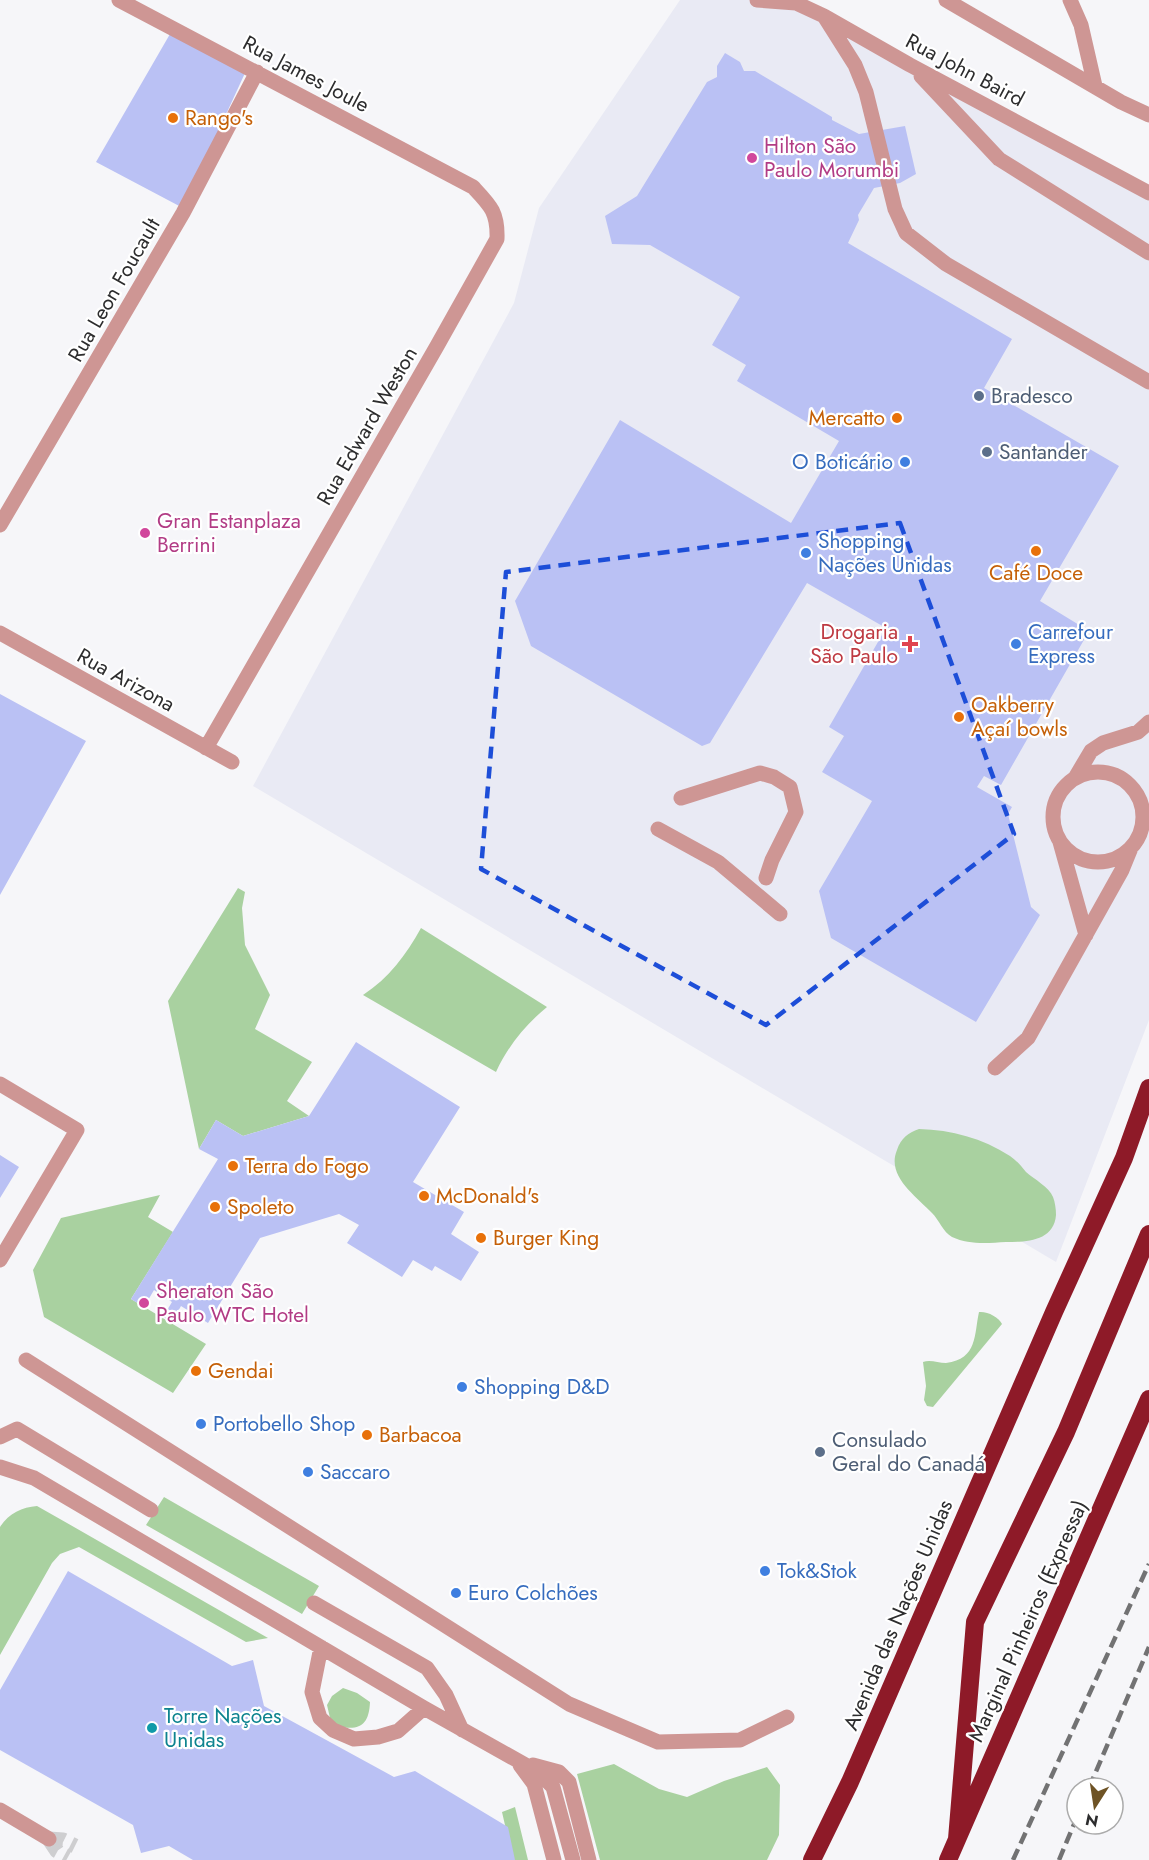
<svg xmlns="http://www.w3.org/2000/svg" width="1149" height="1860" font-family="Jost,sans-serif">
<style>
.built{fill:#e9eaf4}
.green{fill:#a9d1a0}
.building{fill:#bac1f4}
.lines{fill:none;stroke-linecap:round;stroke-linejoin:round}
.minor-tunnel{stroke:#ceced0;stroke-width:15;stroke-dasharray:15 8;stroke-linecap:butt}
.minor{stroke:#ce9694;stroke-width:15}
.highway{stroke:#8e1a28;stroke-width:18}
.rail{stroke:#727273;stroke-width:4.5;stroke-dasharray:12 6;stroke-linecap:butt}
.marked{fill:none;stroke:#1d4ed8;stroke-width:4.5;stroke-dasharray:12 8;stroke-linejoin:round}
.food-dot{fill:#e8710a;stroke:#fff;stroke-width:2}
.hotel-dot{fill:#d1479c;stroke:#fff;stroke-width:2}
.service-dot{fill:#5c6f8a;stroke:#fff;stroke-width:2}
.shop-dot{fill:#3f7fe0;stroke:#fff;stroke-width:2}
.health-dot{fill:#e0444e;stroke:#fff;stroke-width:2}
.culture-dot{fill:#0f9aa8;stroke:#fff;stroke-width:2}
.labels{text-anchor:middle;stroke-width:4.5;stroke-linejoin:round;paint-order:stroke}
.street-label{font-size:21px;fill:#2d2d2e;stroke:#fff}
.food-label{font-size:21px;fill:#c56008;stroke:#fff;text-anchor:start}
.hotel-label{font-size:21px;fill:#b23c85;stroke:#fff;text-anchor:start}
.service-label{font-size:21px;fill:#4e5e75;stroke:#fff;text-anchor:start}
.shop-label{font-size:21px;fill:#366cbe;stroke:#fff;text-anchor:start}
.health-label{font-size:21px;fill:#be3a42;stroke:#fff;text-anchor:end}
.culture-label{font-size:21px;fill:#0d838f;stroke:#fff;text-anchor:start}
</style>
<rect width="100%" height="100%" fill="#f6f6f9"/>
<path class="built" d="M 680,0 L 761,0 L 796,3 L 1149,193 L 1149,1020 L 1056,1262 L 253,786 L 514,303 L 539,208 Z"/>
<path class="green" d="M 238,888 L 245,892 L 242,908 L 245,945 L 270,995 L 255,1029 L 312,1062 L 287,1101 L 309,1116 L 243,1136 L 216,1120 L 199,1149 L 168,1001 Z
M 421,928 L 547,1007 C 525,1025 508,1046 496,1072 L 363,995 C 389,978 406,955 421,928 Z
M 919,1129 C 952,1130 982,1138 1010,1156 C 1016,1160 1021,1166 1026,1172 C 1034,1179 1049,1187 1053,1197 C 1055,1202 1056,1209 1056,1215 C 1054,1241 1027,1242 1006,1242 C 988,1243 969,1245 952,1237 C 943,1232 939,1220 932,1213 C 916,1196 886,1176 897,1150 C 901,1138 908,1133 919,1129 Z
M 160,1195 L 148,1217 L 173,1232 L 131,1299 L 206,1344 L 173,1393 L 44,1317 L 33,1270 L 61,1218 Z
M 979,1312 C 987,1311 999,1317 1002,1324 L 933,1407 L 927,1406 L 924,1400 L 926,1386 L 923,1362 C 930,1359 938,1363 946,1363 C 978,1359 974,1334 979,1312 Z
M 164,1497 L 319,1586 L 302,1614 L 146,1525 Z
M 37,1506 L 67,1523 L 268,1638 L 246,1642 L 79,1547 L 60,1554 L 52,1563 L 0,1655 L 0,1527 C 8,1514 22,1507 37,1506 Z
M 343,1688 L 357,1693 L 370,1702 C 369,1726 359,1731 337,1726 L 330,1718 L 327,1705 L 332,1696 Z
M 614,1764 L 659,1789 L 687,1797 L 724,1781 L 767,1767 L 780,1785 L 779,1835 L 767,1860 L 600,1860 L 577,1774 Z
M 515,1807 L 528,1860 L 513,1860 L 502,1812 Z"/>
<path class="building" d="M 170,34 L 245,73 L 183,208 L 96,162 Z
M 725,53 L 740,62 L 744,71 L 755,71 L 832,117 L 832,120 L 859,134 L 905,126 L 916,174 L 900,183 L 874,188 L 858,215 L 859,220 L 848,243 L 1012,339 L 984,388 L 1119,466 L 1040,601 L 1089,631 L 1001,785 L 984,776 L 977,787 L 1012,807 L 1008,814 L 1031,907 L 1040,915 L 976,1022 L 831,938 L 819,891 L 872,801 L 822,772 L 844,736 L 829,727 L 886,628 L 807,583 L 710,743 L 702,746 L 531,646 L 515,601 L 620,420 L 791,523 L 839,441 L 737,381 L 746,365 L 712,345 L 740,297 L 650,245 L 612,244 L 605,216 L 637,196 L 707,82 L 717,77 L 717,66 Z
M 0,694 L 86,741 L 0,895 Z
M 356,1042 L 460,1107 L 413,1182 L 464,1212 L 451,1234 L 479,1252 L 461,1281 L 435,1266 L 432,1271 L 413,1260 L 402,1277 L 347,1243 L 359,1225 L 339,1214 L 260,1238 L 208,1323 L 181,1306 L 172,1322 L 163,1317 L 172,1302 L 154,1290 L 144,1307 L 131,1299 L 218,1159 L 199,1149 L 216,1120 L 243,1136 L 309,1116 Z
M 0,1155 L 19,1167 L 0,1198 Z
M 68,1571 L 232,1666 L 253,1660 L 264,1706 L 394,1777 L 415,1771 L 508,1827 L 515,1860 L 193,1860 L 169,1846 L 141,1853 L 133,1825 L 0,1750 L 0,1690 Z"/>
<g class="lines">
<path class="minor-tunnel" d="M 49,1839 L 57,1851 L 68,1857
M 49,1839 L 63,1840 L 75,1846"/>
<path class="minor" d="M 119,0 L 473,187 C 490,205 498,212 497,239 L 437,346 L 206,748
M 757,0 L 796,3 L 824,16 L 910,65 L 1149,193
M 946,0 L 1121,102 L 1149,115
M 1070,0 L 1081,25 L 1095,86
M 824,16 L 855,65 L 866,92 L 895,209 L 906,233 L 946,264 L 1149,382
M 921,76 L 999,159 L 1149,253
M 0,525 L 183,213 L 257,72
M 0,633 L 232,762
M1053 817a45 45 0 1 1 90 0a45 45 0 1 1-90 0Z
M 1075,778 L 1091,751 L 1103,743 L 1138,732 L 1149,722
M 681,798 L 760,773 L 774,777 L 790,787 L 796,812 L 772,860 L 766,878
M 658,829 L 718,862 L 780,914
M 1060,842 L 1086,935
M 995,1068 L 1028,1038 L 1122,870 L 1131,848
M 0,1084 L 77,1130 L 0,1260
M 26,1360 L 569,1704 L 658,1742 L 740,1740 L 787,1717
M 0,1437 L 17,1429 L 151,1510
M 0,1467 L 34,1478 L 424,1708 L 538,1772 L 553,1787 L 573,1860
M 314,1603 L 427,1668 L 446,1695 L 462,1730
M 321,1647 L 312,1692 L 320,1718 L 333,1730 L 354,1739 L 378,1737 L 398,1731 L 424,1708
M 520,1765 L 534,1784 L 554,1860
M 533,1765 L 559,1772 L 569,1782 L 589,1860
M 0,1810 L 49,1839"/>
<path class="highway" d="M 957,1839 L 975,1622 L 1066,1432 L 1149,1234
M 812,1860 L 850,1782 L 1054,1312 L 1124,1158 L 1149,1088
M 948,1860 L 1149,1399"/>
<path class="rail" d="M 1089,1788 L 1149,1647
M 1013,1860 L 1149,1564
M 1059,1860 L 1077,1817"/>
</g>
<path class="marked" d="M 900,523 L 1014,834 L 766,1025 L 481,869 L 506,572 Z"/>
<g class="food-dot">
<circle cx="173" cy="118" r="6"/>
<circle cx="897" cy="418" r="6"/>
<circle cx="1036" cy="551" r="6"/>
<circle cx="959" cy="717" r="6"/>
<circle cx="233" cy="1166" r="6"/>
<circle cx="424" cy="1196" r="6"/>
<circle cx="215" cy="1207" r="6"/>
<circle cx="481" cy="1238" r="6"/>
<circle cx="196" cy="1371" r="6"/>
<circle cx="367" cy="1435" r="6"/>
</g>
<g class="hotel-dot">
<circle cx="752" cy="158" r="6"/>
<circle cx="145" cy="533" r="6"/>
<circle cx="144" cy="1303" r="6"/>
</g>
<g class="service-dot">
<circle cx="979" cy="396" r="6"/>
<circle cx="987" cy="452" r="6"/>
<circle cx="820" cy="1452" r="6"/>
</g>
<g class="shop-dot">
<circle cx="905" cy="462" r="6"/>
<circle cx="806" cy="553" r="6"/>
<circle cx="1016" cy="644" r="6"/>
<circle cx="462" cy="1387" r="6"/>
<circle cx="201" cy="1424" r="6"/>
<circle cx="308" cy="1472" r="6"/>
<circle cx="765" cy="1571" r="6"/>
<circle cx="456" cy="1593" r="6"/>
</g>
<path class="health-dot" d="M907 635h6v6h6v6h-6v6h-6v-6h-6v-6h6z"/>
<circle class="culture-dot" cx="152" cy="1728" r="6"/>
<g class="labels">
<g class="street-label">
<text transform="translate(965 70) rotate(28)" y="7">Rua John Baird</text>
<text transform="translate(306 74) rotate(28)" y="7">Rua James Joule</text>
<text transform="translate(114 290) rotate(-60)" y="7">Rua Leon Foucault</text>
<text transform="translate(367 426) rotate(-60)" y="7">Rua Edward Weston</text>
<text transform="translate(126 680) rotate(29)" y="7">Rua Arizona</text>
<text transform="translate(898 1615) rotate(-67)" y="7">Avenida das Nações Unidas</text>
<text transform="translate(1028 1621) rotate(-66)" y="7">Marginal Pinheiros (Expressa)</text>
</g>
<g class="food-label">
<text x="185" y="125">Rango's</text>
<text x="885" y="425" text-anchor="end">Mercatto</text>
<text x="1036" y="580" text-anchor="middle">Café Doce</text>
<text x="971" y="712">Oakberry<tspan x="971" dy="24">Açaí bowls</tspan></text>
<text x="245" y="1173">Terra do Fogo</text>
<text x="436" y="1203">McDonald's</text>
<text x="227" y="1214">Spoleto</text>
<text x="493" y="1245">Burger King</text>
<text x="208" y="1378">Gendai</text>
<text x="379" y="1442">Barbacoa</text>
</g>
<g class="hotel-label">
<text x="764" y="153">Hilton São<tspan x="764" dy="24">Paulo Morumbi</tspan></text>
<text x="157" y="528">Gran Estanplaza<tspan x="157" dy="24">Berrini</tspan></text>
<text x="156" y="1298">Sheraton São<tspan x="156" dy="24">Paulo WTC Hotel</tspan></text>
</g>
<g class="service-label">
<text x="991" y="403">Bradesco</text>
<text x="999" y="459">Santander</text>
<text x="832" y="1447">Consulado<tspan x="832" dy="24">Geral do Canadá</tspan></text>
</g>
<g class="shop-label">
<text x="893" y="469" text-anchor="end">O Boticário</text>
<text x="818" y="548">Shopping<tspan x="818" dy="24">Nações Unidas</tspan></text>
<text x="1028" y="639">Carrefour<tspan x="1028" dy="24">Express</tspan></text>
<text x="474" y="1394">Shopping D&amp;D</text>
<text x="213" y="1431">Portobello Shop</text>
<text x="320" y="1479">Saccaro</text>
<text x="777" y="1578">Tok&amp;Stok</text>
<text x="468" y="1600">Euro Colchões</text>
</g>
<g class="health-label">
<text x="898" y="639">Drogaria<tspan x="898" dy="24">São Paulo</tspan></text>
</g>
<g class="culture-label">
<text x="164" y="1723">Torre Nações<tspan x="164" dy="24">Unidas</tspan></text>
</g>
</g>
<g transform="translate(1095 1806) rotate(192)"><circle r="28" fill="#ffffff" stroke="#ababab" stroke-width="1.5"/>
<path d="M0-4.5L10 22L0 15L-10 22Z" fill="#6e5325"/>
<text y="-9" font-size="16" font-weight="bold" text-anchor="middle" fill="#2d2d2e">N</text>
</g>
</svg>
